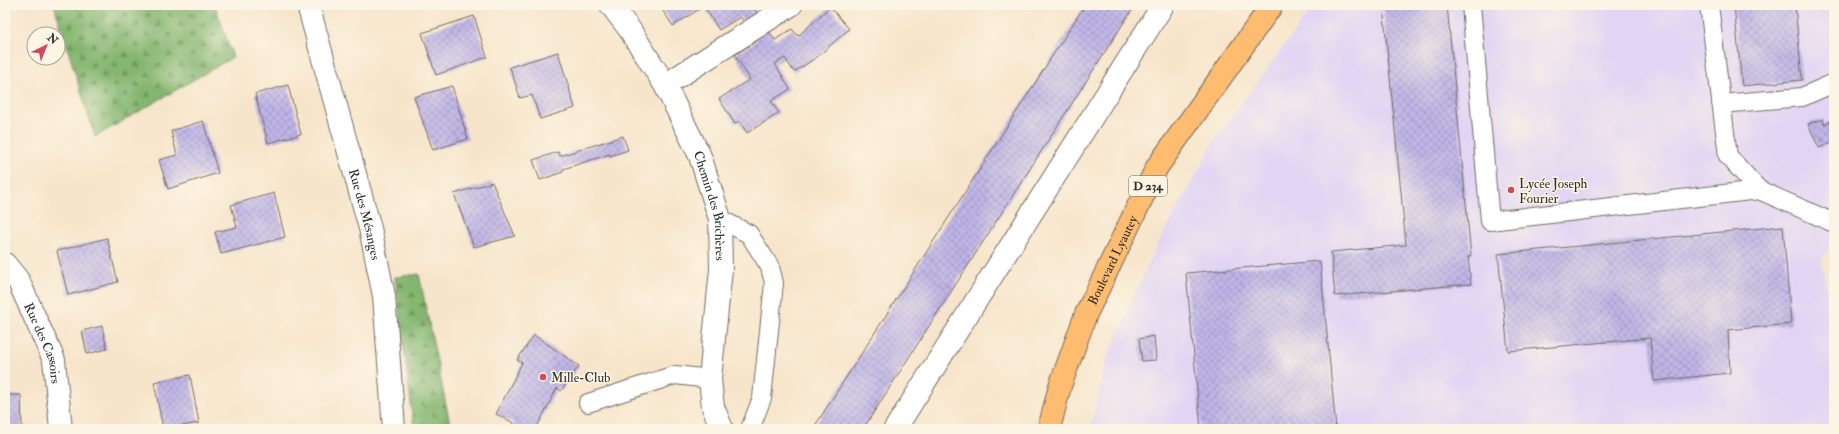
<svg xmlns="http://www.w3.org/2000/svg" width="1839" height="434" font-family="'IM FELL Double Pica',serif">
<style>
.built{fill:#e1d4f4}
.forest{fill:url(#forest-firs);stroke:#58704d}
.building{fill:url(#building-cross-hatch)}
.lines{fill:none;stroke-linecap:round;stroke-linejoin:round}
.service-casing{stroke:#726c63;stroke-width:20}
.minor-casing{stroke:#726c63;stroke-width:24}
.primary-casing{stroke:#726c63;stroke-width:24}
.service{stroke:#fff;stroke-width:18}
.minor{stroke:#fff;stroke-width:22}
.primary{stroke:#fdbc70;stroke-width:22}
.poi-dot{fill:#d1495b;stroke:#fcf5e5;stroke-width:1.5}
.labels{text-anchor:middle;stroke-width:3;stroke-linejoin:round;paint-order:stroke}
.shield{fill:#fcf5e5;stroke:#6a6863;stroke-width:1}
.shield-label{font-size:12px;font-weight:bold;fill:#2b2b2b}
.poi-label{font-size:13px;fill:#2b2b2b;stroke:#fcf5e5;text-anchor:start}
.street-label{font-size:13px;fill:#2b2b2b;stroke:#fcf5e5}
</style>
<defs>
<pattern id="forest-firs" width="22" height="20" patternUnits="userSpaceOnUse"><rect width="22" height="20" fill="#84b66f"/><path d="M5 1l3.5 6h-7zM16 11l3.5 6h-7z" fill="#6c945b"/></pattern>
<pattern id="building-cross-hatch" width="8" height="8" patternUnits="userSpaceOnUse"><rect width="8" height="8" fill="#c0b6e8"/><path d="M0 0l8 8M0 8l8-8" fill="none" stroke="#9c94bc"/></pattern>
</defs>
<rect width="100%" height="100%" fill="#fcf5e5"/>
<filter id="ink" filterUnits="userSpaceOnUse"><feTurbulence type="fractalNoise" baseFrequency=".025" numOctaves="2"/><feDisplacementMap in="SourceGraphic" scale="8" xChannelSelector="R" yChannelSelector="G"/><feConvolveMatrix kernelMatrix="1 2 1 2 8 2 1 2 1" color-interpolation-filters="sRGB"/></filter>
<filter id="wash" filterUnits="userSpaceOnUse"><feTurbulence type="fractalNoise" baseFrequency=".012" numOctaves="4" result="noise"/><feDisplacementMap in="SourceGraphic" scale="16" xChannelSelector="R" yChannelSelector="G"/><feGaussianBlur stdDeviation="0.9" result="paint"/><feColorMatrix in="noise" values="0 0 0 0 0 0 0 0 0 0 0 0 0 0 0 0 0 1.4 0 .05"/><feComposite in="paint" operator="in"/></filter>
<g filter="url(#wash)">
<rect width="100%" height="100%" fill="#f7e5cb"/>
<path class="built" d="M 1314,5 L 1834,5 L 1834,241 L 1822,260 L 1834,340 L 1834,429 L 1090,429 L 1106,361 L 1155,249 L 1216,138 Z"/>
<path class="forest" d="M 54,5 L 215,5 L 233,57 L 95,137 Z
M 419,274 L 451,429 L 414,429 L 395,277 Z"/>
<g id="blocks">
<path class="building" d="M 659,5 L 752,5 L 758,14 L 744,22 L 740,17 L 719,30 L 704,6 L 673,26 Z
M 1085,5 L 1135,5 L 863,429 L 813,429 Z
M 1383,5 L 1447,5 L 1471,256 L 1468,257 L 1471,284 L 1335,296 L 1331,252 L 1406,245 Z
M 1734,5 L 1795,5 L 1802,80 L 1742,86 Z
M 830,7 L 849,29 L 817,57 L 794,72 L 785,58 L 775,64 L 790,89 L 771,101 L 779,113 L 747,133 L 739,121 L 735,124 L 719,99 L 750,79 L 735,55 L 756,41 L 752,35 L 766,27 L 775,40 L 792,29 L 798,36 Z
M 474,16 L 487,57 L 436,75 L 422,33 Z
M 558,52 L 575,108 L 540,119 L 532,95 L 520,98 L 510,67 Z
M 288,85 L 301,134 L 268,143 L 255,94 Z
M 452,86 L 468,139 L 433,150 L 414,97 Z
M 1823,119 L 1824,124 L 1834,120 L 1834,141 L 1819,148 L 1808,124 Z
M 203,121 L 218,173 L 168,189 L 159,160 L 177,155 L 171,131 Z
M 623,136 L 628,150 L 610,156 L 610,154 L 563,169 L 563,172 L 540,180 L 533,160 L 558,152 L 560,156 Z
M 492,182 L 515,236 L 474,247 L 454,194 Z
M 274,193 L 285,237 L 221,254 L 215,232 L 237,227 L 231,205 Z
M 1783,226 L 1791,324 L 1728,330 L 1730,373 L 1654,381 L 1650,338 L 1508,351 L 1498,254 Z
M 107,238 L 118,282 L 68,295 L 57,251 Z
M 1320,261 L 1336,429 L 1201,429 L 1186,273 Z
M 102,326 L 107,349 L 87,354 L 82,331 Z
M 534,335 L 579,366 L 561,391 L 557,388 L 536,429 L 511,429 L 514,423 L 496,414 L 522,363 L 517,360 Z
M 1154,336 L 1156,360 L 1142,361 L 1139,339 Z
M 190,375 L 199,423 L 163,429 L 154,382 Z
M 5,395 L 21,395 L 22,429 L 5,429 Z"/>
</g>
</g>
<g filter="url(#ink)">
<use href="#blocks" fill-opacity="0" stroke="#726c63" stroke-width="1"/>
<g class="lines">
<g class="service-casing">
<path id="service" d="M 1471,5 L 1490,221 L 1759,190
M 1709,5 L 1728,156 L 1759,190 L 1834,223
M 1721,104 L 1802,97 L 1834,83
M 720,219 L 749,234 L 770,267 L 774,283 L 762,398 L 750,429
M 588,403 L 675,375 L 710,379"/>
</g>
<g class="minor-casing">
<g id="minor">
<path id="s1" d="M 308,5 L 370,228 L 384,296 L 394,429"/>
<path id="s2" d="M 611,5 L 630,30 L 665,85 L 700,156 L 720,219 L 721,269 L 710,379 L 713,407 L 722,429"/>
<path d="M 665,85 L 791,5"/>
<path id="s3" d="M 5,264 L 18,280 L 54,360 L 61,429"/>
<path d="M 895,429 L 1163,5"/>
</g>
</g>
<g class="primary-casing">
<g id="primary">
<path id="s4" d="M 1049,429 L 1060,386 L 1086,314 L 1157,167 L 1272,5"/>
</g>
</g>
<use href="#service" class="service"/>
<use href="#minor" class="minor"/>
<use href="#primary" class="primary"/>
</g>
</g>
<g class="poi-dot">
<circle cx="1511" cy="190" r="4"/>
<circle cx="543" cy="377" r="4"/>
</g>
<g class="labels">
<rect class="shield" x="1129" y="176" width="38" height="20" rx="3"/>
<g class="shield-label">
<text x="1148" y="190">D 234</text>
</g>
<g class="poi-label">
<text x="1519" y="188">Lycée Joseph<tspan x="1519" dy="15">Fourier</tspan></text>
<text x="551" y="382">Mille-Club</text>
</g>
<g class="street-label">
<text dy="5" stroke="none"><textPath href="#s2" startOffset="227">Chemin des Brichères</textPath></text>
<text dy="5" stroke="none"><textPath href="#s1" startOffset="217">Rue des Mésanges</textPath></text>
<text dy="5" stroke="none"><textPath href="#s4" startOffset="181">Boulevard Lyautey</textPath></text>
<text dy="5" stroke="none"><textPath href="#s3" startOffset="89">Rue des Cassoirs</textPath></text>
</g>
</g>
<rect width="1839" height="434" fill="none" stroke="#fcf5e5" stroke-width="20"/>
<g transform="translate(46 46) rotate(43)"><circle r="19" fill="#fcf5e5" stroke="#a8a49b"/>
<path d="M0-3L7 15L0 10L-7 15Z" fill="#d1495b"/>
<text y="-6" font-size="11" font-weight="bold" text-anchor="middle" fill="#2b2b2b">N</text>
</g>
</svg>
